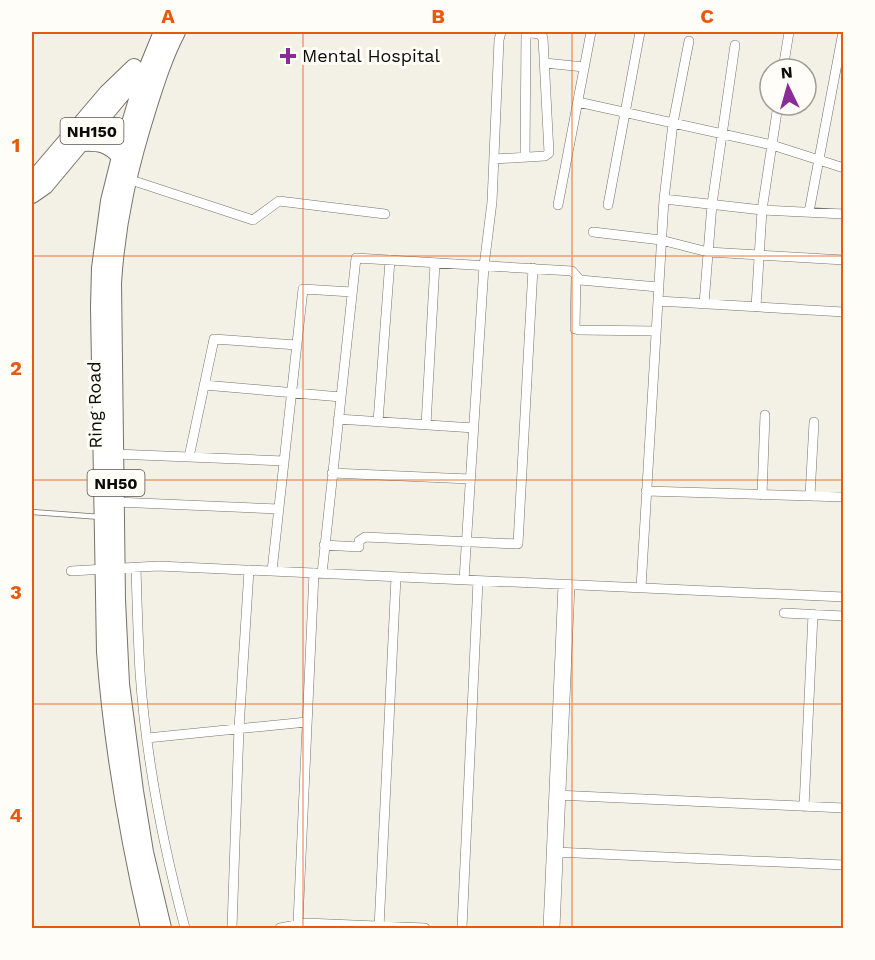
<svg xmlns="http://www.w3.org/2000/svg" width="875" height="960" font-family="'Work Sans',sans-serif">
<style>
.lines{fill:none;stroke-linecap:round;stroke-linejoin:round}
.lane-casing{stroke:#757369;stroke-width:6}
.street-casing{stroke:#757369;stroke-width:10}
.highway-casing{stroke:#757369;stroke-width:18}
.lane{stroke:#fff;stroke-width:4.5}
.street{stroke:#fff;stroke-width:9}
.highway{stroke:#fff;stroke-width:16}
.grid{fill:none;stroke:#e8590c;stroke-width:1.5;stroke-opacity:0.55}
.poi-dot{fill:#8a2c96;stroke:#fffdf7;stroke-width:2}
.labels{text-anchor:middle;stroke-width:6;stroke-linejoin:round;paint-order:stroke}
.shield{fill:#fffdf7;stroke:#565450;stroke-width:1.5}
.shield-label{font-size:16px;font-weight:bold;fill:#0d0c08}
.poi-label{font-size:18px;fill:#0d0c08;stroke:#fffdf7;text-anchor:start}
.street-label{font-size:18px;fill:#0d0c08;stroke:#fffdf7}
.neatline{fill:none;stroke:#e8590c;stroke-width:2}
.grid-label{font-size:20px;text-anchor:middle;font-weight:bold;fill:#e8590c}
</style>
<rect width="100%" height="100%" fill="#f3f0e5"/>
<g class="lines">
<g class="lane-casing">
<path id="lane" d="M 32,512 L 101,517"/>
</g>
<g class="street-casing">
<path id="street" d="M 545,63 L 584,67
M 783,69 L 789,32
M 578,102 L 772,145 L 844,168
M 525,158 L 526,32
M 494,159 L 545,156 L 549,153 L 543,38 L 539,34 L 526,32
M 128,179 L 253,220 L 279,201 L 385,214
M 664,199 L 673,123 L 689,41
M 558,205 L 591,32
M 608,205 L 640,32
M 809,212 L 843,32
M 593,232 L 661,240 L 708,252 L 844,260
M 576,276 L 575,329 L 579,330 L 656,331
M 658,301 L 844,312
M 704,304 L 712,204 L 735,45
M 756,307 L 762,210 L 844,214
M 204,385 L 341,397
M 338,419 L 474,428
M 378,422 L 390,260
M 426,425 L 435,263
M 115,454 L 284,461
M 189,457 L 214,339 L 297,345
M 332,473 L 470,479
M 646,491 L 844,497
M 762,495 L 765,415
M 810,496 L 814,422
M 116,502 L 279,509
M 324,545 L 359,547 L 359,541 L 365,537 L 518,544 L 533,268
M 136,567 C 137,602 138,638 140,672 C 146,759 163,845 185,928
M 71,571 L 158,566 L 844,597
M 272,571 L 303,289 L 352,292
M 322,574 L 356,258 L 572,271 L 580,280 L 658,287
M 464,580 L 484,266 L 492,202 L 499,40 L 501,32
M 641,588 L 664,199 L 762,210 L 778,105
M 784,613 L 844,616
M 147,738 L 307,722
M 556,795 L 844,808
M 804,807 L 813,614
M 555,852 L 844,865
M 298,923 L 314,573
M 232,928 L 239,728 L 249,570
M 280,928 L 306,923 L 425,928
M 379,928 L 396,577
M 462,928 L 478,581
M 548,928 L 563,584
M 555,928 L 570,585"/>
</g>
<g class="highway-casing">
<path id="highway" d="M 82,143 C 99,142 109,144 120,157
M 32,181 L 107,93 L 134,67
M 32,195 L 45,186 L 141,71
M 149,928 C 128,837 112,745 105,652 L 99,307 L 100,268 L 109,201 L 120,157 L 144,76 L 162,32
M 163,928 L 145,852 L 135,791 L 121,684 L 117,600 L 113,283 C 117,219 130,165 149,105 C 157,80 165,55 177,32"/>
</g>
<use href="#lane" class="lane"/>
<use href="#street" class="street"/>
<use href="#highway" class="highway"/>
</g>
<path class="grid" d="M 303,32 L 303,928M 572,32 L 572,928M 32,256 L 844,256M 32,480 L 844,480M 32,704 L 844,704"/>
<path class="poi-dot" d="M285 47h6v6h6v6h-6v6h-6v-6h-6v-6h6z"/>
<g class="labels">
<g class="shield">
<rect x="60.5" y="118" width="63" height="26" rx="4.5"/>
<rect x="87.5" y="470" width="57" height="26" rx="4.5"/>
</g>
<g class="shield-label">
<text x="92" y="137">NH150</text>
<text x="116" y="489">NH50</text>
</g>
<g class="poi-label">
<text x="302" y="62">Mental Hospital</text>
</g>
<g class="street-label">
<text transform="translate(95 405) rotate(-91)" y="6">Ring Road</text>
</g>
</g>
<rect width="875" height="960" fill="none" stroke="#fffdf7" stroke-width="66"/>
<g transform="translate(788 87) rotate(355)"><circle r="28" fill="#fffdf7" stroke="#9e9d97" stroke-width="1.5"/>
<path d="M0-4.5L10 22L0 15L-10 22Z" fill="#8a2c96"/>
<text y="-9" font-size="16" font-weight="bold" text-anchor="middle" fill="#0d0c08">N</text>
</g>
<rect x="33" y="33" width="809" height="894" class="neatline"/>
<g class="grid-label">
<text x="168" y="23">A</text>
<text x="438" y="23">B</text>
<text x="707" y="23">C</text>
<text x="16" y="152">1</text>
<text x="16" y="375">2</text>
<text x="16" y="599">3</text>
<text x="16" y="822">4</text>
</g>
</svg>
